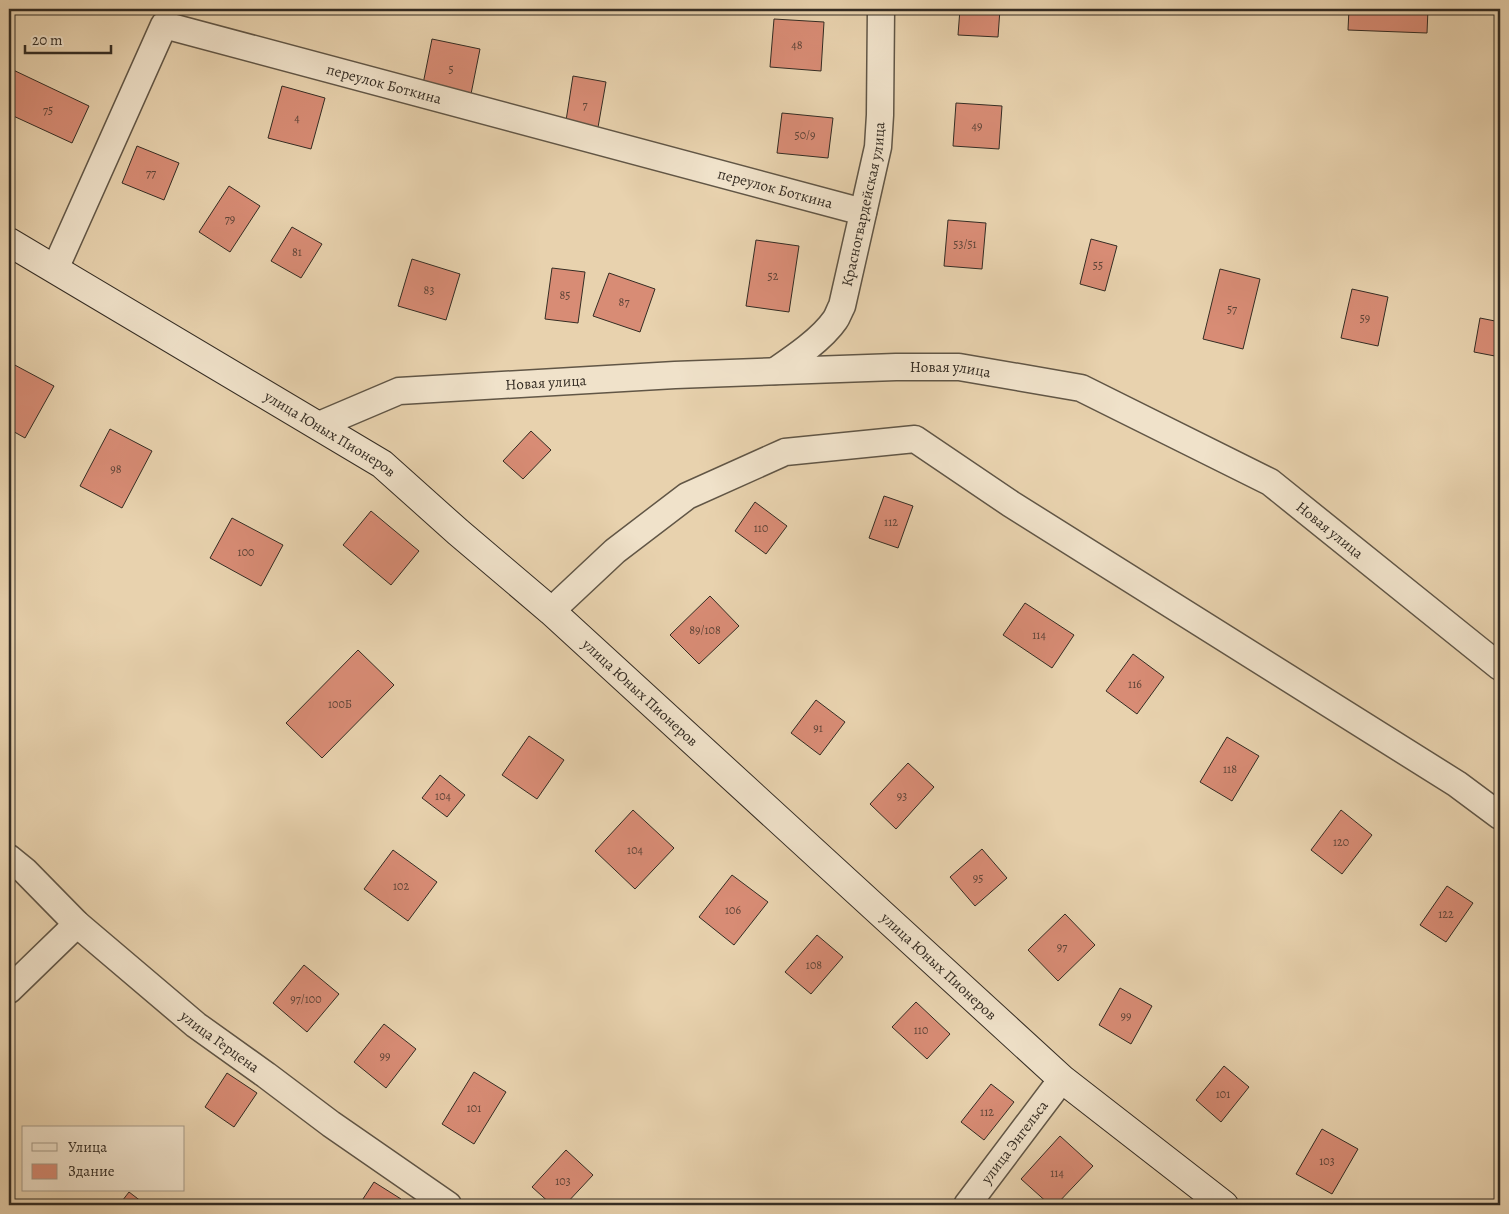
<svg xmlns="http://www.w3.org/2000/svg" width="1509" height="1214" font-family="Alegreya,serif">
<style>
.building{fill:#d88c75;stroke:#342c23}
.lines{fill:none;stroke-linecap:round;stroke-linejoin:round}
.street-casing{stroke:#615646;stroke-width:29}
.secondary-casing{stroke:#342c23;stroke-width:30}
.street{stroke:#f0e2ca;stroke-width:26}
.secondary{stroke:#f0e2ca;stroke-width:28}
.labels{text-anchor:middle;stroke-width:4;stroke-linejoin:round;paint-order:stroke}
.number-label{font-size:12px;fill:#5d4438}
.street-label{font-size:15px;fill:#342c23;stroke:#f0e2ca}
</style>
<rect width="100%" height="100%" fill="#e8d2ae"/>
<filter id="stains"><feTurbulence type="fractalNoise" baseFrequency=".004" numOctaves="4"/><feColorMatrix values="0 0 0 0 .2 0 0 0 0 .09 0 0 0 0 .02 0 0 0 .5 -.17"/></filter>
<radialGradient id="worn" r=".72"><stop offset=".6" stop-color="#630" stop-opacity="0"/><stop offset="1" stop-color="#630" stop-opacity=".3"/></radialGradient>
<path class="building" d="M 960,9 L 1000,9 L 998,37 L 958,35 Z
M 1349,9 L 1428,9 L 1427,33 L 1348,30 Z
M 774,19 L 824,22 L 821,71 L 770,67 Z
M 432,39 L 480,49 L 470,99 L 422,89 Z
M 9,68 L 89,106 L 72,143 L 9,114 Z
M 573,76 L 606,82 L 597,133 L 565,127 Z
M 282,86 L 325,98 L 311,149 L 268,138 Z
M 956,103 L 1002,106 L 999,149 L 953,146 Z
M 782,113 L 833,118 L 828,158 L 777,153 Z
M 137,146 L 179,163 L 164,200 L 122,183 Z
M 229,186 L 260,206 L 230,252 L 199,232 Z
M 948,220 L 986,223 L 982,269 L 944,266 Z
M 292,227 L 322,244 L 301,278 L 271,261 Z
M 1091,239 L 1117,246 L 1105,291 L 1080,284 Z
M 756,240 L 799,246 L 789,312 L 746,306 Z
M 412,259 L 460,274 L 446,320 L 398,306 Z
M 552,268 L 585,272 L 578,323 L 545,319 Z
M 1220,269 L 1260,279 L 1243,349 L 1203,339 Z
M 609,273 L 655,289 L 640,332 L 593,316 Z
M 1352,289 L 1388,297 L 1378,346 L 1341,338 Z
M 1480,318 L 1500,322 L 1500,357 L 1474,352 Z
M 11,363 L 54,386 L 25,438 L 9,429 L 9,367 Z
M 110,429 L 152,451 L 122,508 L 80,486 Z
M 531,431 L 551,450 L 523,479 L 503,461 Z
M 884,496 L 913,506 L 898,548 L 869,538 Z
M 755,502 L 787,526 L 766,554 L 735,531 Z
M 371,511 L 419,551 L 391,585 L 343,545 Z
M 232,518 L 283,545 L 261,586 L 210,558 Z
M 710,596 L 739,626 L 699,664 L 670,635 Z
M 1025,603 L 1074,635 L 1052,668 L 1003,635 Z
M 358,650 L 394,685 L 322,758 L 286,723 Z
M 1133,654 L 1164,677 L 1137,714 L 1106,691 Z
M 816,700 L 845,722 L 820,755 L 791,733 Z
M 529,736 L 564,760 L 537,799 L 502,775 Z
M 1227,737 L 1259,756 L 1232,801 L 1200,782 Z
M 908,763 L 934,787 L 896,829 L 870,804 Z
M 440,775 L 465,795 L 447,817 L 422,798 Z
M 633,810 L 674,848 L 635,889 L 595,851 Z
M 1341,810 L 1372,835 L 1342,874 L 1311,850 Z
M 982,849 L 1007,878 L 975,906 L 950,877 Z
M 393,850 L 437,882 L 408,921 L 364,889 Z
M 732,875 L 768,902 L 734,945 L 699,917 Z
M 1447,886 L 1473,903 L 1446,942 L 1420,925 Z
M 1065,914 L 1095,945 L 1058,981 L 1028,950 Z
M 817,935 L 843,957 L 811,994 L 785,972 Z
M 304,965 L 339,994 L 307,1032 L 273,1003 Z
M 1120,988 L 1152,1006 L 1131,1044 L 1099,1025 Z
M 916,1002 L 950,1034 L 927,1059 L 892,1027 Z
M 384,1024 L 416,1049 L 386,1088 L 354,1062 Z
M 1224,1066 L 1249,1087 L 1221,1122 L 1196,1100 Z
M 474,1072 L 506,1092 L 474,1144 L 442,1124 Z
M 227,1073 L 257,1093 L 234,1127 L 205,1107 Z
M 991,1084 L 1014,1102 L 984,1140 L 961,1122 Z
M 1322,1129 L 1358,1149 L 1332,1194 L 1296,1174 Z
M 1060,1136 L 1093,1166 L 1056,1205 L 1050,1205 L 1021,1179 Z
M 566,1150 L 593,1175 L 565,1205 L 552,1205 L 532,1187 Z
M 374,1182 L 401,1199 L 397,1205 L 359,1205 Z
M 129,1192 L 146,1205 L 119,1205 Z"/>
<g class="lines">
<g class="street-casing">
<g id="street">
<path id="s1" d="M 55,269 L 164,25 L 863,212"/>
<path id="s2" d="M 775,371 C 794,358 822,339 835,320 C 838,316 839,311 842,306 L 878,147 L 880,115 L 881,9"/>
<path id="s3" d="M 319,425 L 399,391 L 675,375 L 896,367 L 959,367 L 1081,388 L 1270,482 L 1500,667"/>
<path d="M 551,611 L 615,551 L 687,496 L 785,452 L 915,439 L 1011,504 L 1457,784 L 1500,816"/>
<path id="s4" d="M 9,858 L 25,871 L 77,924 L 196,1025 L 266,1075 L 331,1124 L 448,1205"/>
<path d="M 9,990 L 77,924"/>
<path id="s5" d="M 967,1205 L 1062,1079"/>
</g>
</g>
<g class="secondary-casing">
<g id="secondary">
<path id="s6" d="M 9,242 L 382,464 L 458,532 L 551,611 L 1062,1079 L 1224,1205"/>
</g>
</g>
<use href="#street" class="street"/>
<use href="#secondary" class="secondary"/>
</g>
<g class="labels">
<g class="number-label">
<text x="797" y="49">48</text>
<text x="451" y="73">5</text>
<text x="585" y="109">7</text>
<text x="48" y="114">75</text>
<text x="297" y="122">4</text>
<text x="977" y="130">49</text>
<text x="805" y="139">50/9</text>
<text x="151" y="177">77</text>
<text x="230" y="223">79</text>
<text x="965" y="248">53/51</text>
<text x="297" y="256">81</text>
<text x="1098" y="269">55</text>
<text x="773" y="280">52</text>
<text x="429" y="294">83</text>
<text x="565" y="299">85</text>
<text x="624" y="306">87</text>
<text x="1232" y="313">57</text>
<text x="1365" y="322">59</text>
<text x="116" y="473">98</text>
<text x="891" y="526">112</text>
<text x="761" y="532">110</text>
<text x="246" y="556">100</text>
<text x="705" y="634">89/108</text>
<text x="1039" y="639">114</text>
<text x="1135" y="688">116</text>
<text x="340" y="708">100Б</text>
<text x="818" y="732">91</text>
<text x="1230" y="773">118</text>
<text x="443" y="800">104</text>
<text x="902" y="800">93</text>
<text x="1341" y="846">120</text>
<text x="635" y="854">104</text>
<text x="978" y="882">95</text>
<text x="401" y="890">102</text>
<text x="733" y="914">106</text>
<text x="1446" y="918">122</text>
<text x="1062" y="951">97</text>
<text x="814" y="969">108</text>
<text x="306" y="1003">97/100</text>
<text x="1126" y="1020">99</text>
<text x="921" y="1034">110</text>
<text x="385" y="1060">99</text>
<text x="1223" y="1098">101</text>
<text x="474" y="1112">101</text>
<text x="987" y="1116">112</text>
<text x="1327" y="1165">103</text>
<text x="1057" y="1177">114</text>
<text x="563" y="1185">103</text>
</g>
<g class="street-label">
<text dy="5" stroke="none"><textPath href="#s1" startOffset="495">переулок Боткина</textPath></text>
<text dy="5" stroke="none"><textPath href="#s1" startOffset="900">переулок Боткина</textPath></text>
<text dy="5" stroke="none"><textPath href="#s2" startOffset="199">Красногвардейская улица</textPath></text>
<text dy="5" stroke="none"><textPath href="#s3" startOffset="639">Новая улица</textPath></text>
<text dy="5" stroke="none"><textPath href="#s3" startOffset="234">Новая улица</textPath></text>
<text dy="5" stroke="none"><textPath href="#s6" startOffset="374">улица Юных Пионеров</textPath></text>
<text dy="5" stroke="none"><textPath href="#s3" startOffset="1059">Новая улица</textPath></text>
<text dy="5" stroke="none"><textPath href="#s6" startOffset="779">улица Юных Пионеров</textPath></text>
<text dy="5" stroke="none"><textPath href="#s6" startOffset="1184">улица Юных Пионеров</textPath></text>
<text dy="5" stroke="none"><textPath href="#s4" startOffset="280">улица Герцена</textPath></text>
<text dy="5" stroke="none"><textPath href="#s5" startOffset="79">улица Энгельса</textPath></text>
</g>
</g>
<rect width="1509" height="1214" fill="none" stroke="#e8d2ae" stroke-width="30"/>
<rect x="10" y="10" width="1489" height="1194" fill="none" stroke="#342c23" stroke-width="2.5"/>
<rect x="15" y="15" width="1479" height="1184" fill="none" stroke="#342c23"/>
<rect x="22" y="1126" width="162" height="65" fill="#f0e2ca" stroke="#a59987"/>
<rect x="32" y="1143" width="25" height="8" fill="#f0e2ca" stroke="#a59987"/>
<text x="68" y="1152" font-size="15" fill="#342c23">Улица</text>
<rect x="32" y="1164" width="25" height="15" fill="#d88c75" stroke="#a59987"/>
<text x="68" y="1176" font-size="15" fill="#342c23">Здание</text>
<path d="M25 45v8h86v-8" fill="none" stroke="#342c23" stroke-width="2.5"/>
<text x="32" y="45" font-size="15" fill="#342c23" stroke="#f0e2ca" stroke-width="4" paint-order="stroke">20 m</text>
<rect width="100%" height="100%" filter="url(#stains)"/>
<rect width="100%" height="100%" fill="url(#worn)"/>
</svg>
